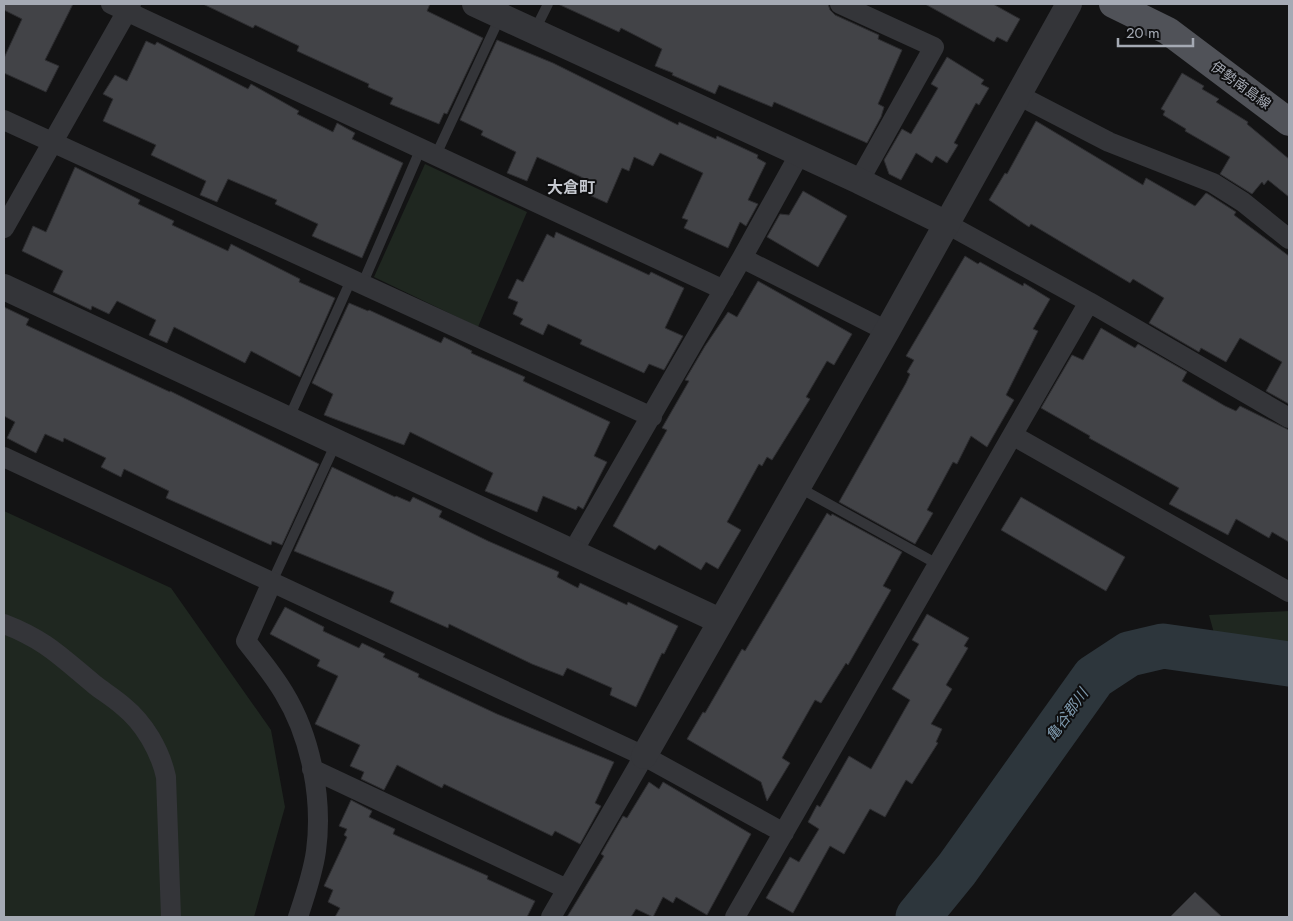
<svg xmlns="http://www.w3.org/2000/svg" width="1293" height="921" font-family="Jost,'Noto Sans JP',sans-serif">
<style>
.green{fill:#1f2720}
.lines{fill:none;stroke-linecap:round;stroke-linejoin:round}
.river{stroke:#2d363c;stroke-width:45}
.building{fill:#424347;stroke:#2d2d30}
.service{stroke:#343539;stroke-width:10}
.minor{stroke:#343539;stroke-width:20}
.tertiary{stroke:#343539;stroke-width:26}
.primary{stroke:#505258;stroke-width:28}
.labels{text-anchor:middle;stroke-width:4;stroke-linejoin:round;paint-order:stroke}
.street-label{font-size:14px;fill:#a5aab4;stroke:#0e0e0f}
.water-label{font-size:15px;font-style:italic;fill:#7e99ad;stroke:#0e0e0f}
.quarter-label{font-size:16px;font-weight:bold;fill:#c6c9d0;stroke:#0e0e0f}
</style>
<rect width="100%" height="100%" fill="#131314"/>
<path class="green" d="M 425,164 L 527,212 L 478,327 L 374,277 Z
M 4,511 L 171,588 L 271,730 L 285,807 L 254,917 L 4,917 Z
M 1289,611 L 1289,657 L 1217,644 L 1209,615 Z"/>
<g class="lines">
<path class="river" d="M 918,917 L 957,869 L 1094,677 L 1129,654 L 1163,646 L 1289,664"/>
</g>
<path class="building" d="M 4,4 L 73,4 L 45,60 L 59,66 L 46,92 L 4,73 L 4,58 L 22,19 L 4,10 Z
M 203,4 L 430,4 L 427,11 L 483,38 L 447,114 L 444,113 L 439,124 L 390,104 L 393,98 L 368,87 L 369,84 L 297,51 L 299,46 L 255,25 L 253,28 Z
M 558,4 L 828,4 L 830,10 L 835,15 L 879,35 L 878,39 L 902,50 L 878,104 L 884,107 L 881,117 L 867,143 L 774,102 L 772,107 L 719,85 L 715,94 L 672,75 L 673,73 L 655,66 L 662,49 L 621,28 L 619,32 Z
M 925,4 L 993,4 L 1020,19 L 1007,42 L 997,37 L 994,42 Z
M 497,40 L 553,63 L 678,125 L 679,122 L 716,139 L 717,136 L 758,155 L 757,158 L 766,163 L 748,200 L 758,204 L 746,226 L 740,222 L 728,248 L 684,228 L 688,220 L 682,218 L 703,173 L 660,153 L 653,166 L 634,157 L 629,171 L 622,168 L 607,203 L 587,194 L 592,182 L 537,157 L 527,181 L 507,173 L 516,152 L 481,135 L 483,131 L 460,120 Z
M 146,41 L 155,45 L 157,42 L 248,89 L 251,84 L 299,111 L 297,114 L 333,132 L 337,123 L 355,133 L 352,139 L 403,163 L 362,258 L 312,236 L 318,224 L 275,204 L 277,200 L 228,179 L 217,202 L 200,195 L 206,181 L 151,155 L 156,145 L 103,121 L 113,99 L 103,94 L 115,75 L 127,81 Z
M 947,57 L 984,80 L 981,84 L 989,88 L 979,105 L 976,103 L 954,143 L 958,145 L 947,163 L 936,156 L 932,163 L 916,153 L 901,180 L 889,174 L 884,160 L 902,129 L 911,134 L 938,88 L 931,84 Z
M 1182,73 L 1204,86 L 1202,89 L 1219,99 L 1216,102 L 1248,122 L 1247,124 L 1289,159 L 1289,197 L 1268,180 L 1264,185 L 1262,182 L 1252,194 L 1220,174 L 1230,157 L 1185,131 L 1186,129 L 1163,115 L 1165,111 L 1161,109 Z
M 1036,121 L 1143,185 L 1146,178 L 1195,206 L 1206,193 L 1208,194 L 1236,212 L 1234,215 L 1289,256 L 1289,404 L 1266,391 L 1282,362 L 1240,338 L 1226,362 L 1201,348 L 1199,352 L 1149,323 L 1164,298 L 1133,279 L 1130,283 L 1031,224 L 1029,227 L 989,200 L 1005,173 L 1007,174 Z
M 75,167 L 140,200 L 138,204 L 174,221 L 172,225 L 228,251 L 231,244 L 300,279 L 299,282 L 335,298 L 300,377 L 251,351 L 245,363 L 174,327 L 167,343 L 149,335 L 156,320 L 117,301 L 109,314 L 92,306 L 91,310 L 53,292 L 63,271 L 22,251 L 33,226 L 46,232 Z
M 803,191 L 847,216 L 818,267 L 767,237 L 780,214 L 789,215 Z
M 556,232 L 649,275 L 651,272 L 684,288 L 665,328 L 683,336 L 664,370 L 649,364 L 644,373 L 580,344 L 582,340 L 548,324 L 543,335 L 520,324 L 523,319 L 513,314 L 518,302 L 508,298 L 517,279 L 523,282 L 547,234 L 554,238 Z
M 965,256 L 978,264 L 980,262 L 1023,286 L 1024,283 L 1050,299 L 1033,329 L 1038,331 L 1006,395 L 1014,400 L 987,447 L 971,436 L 957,464 L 953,462 L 927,510 L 933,513 L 915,544 L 839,502 L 906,383 L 910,374 L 907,372 L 914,360 L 906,356 Z
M 758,281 L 852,334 L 834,365 L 827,361 L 806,397 L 810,399 L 772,460 L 767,457 L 762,466 L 759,464 L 727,522 L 741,530 L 718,569 L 706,562 L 701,570 L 659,545 L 655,550 L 613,526 L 667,430 L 662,428 L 689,381 L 685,380 L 705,346 L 728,312 L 737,317 Z
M 349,303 L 368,311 L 369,310 L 441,343 L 444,337 L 472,351 L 471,353 L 525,377 L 523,381 L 610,422 L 594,456 L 607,462 L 583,509 L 578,506 L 576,510 L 543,496 L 537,512 L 485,491 L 493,473 L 410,432 L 404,445 L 324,415 L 333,394 L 312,383 Z
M 4,307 L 29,319 L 26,325 L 170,392 L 170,391 L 319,464 L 282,545 L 272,541 L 271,545 L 166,498 L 169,491 L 124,469 L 121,477 L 101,467 L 106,458 L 64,438 L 63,442 L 45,434 L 36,453 L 7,438 L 15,422 L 4,416 Z
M 1101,328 L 1135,348 L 1138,344 L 1187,372 L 1182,381 L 1225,406 L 1236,411 L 1240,406 L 1289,430 L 1289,542 L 1272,532 L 1269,538 L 1236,519 L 1228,535 L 1169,504 L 1179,488 L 1089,438 L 1090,436 L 1041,408 L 1072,355 L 1083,360 Z
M 332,467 L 395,497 L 396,496 L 410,502 L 413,497 L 442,511 L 439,517 L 488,541 L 559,572 L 557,577 L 578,588 L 580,583 L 627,605 L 628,602 L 678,626 L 664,654 L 662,653 L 636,707 L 610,695 L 612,688 L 567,668 L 563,676 L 532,664 L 449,624 L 448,628 L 390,602 L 394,592 L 294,551 Z
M 1021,497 L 1125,557 L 1106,591 L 1001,530 Z
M 827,513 L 831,516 L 832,514 L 902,552 L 883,586 L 891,590 L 848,665 L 846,663 L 821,703 L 815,700 L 782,758 L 790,763 L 767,801 L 761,782 L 687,739 L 703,712 L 705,713 L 742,649 L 745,651 Z
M 285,607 L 324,627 L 323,631 L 359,648 L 362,643 L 385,654 L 383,657 L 419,674 L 418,677 L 497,714 L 614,762 L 595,803 L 601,806 L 580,844 L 555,831 L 552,836 L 444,784 L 442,788 L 397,765 L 384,790 L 361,779 L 364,772 L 350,766 L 360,745 L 315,724 L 338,676 L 317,666 L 320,660 L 270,634 Z
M 927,614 L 969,638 L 964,646 L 968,648 L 946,685 L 952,689 L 931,724 L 942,729 L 936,742 L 938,743 L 912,784 L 906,780 L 885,817 L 870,809 L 844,854 L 830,846 L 793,913 L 766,898 L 790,857 L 799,862 L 819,829 L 808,822 L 817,805 L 820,807 L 849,756 L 871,769 L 910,700 L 892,689 L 919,644 L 912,640 Z
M 649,782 L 659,789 L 663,782 L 751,834 L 707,915 L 676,897 L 673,903 L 663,897 L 653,917 L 636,909 L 631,917 L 567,917 L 604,856 L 601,854 L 623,816 L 627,818 Z
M 351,800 L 372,811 L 369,817 L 395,829 L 393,834 L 488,876 L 487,879 L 535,901 L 527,917 L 335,917 L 340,908 L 328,902 L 333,890 L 324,886 L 347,837 L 344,835 L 347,829 L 339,826 Z
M 1195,892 L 1222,917 L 1170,917 Z"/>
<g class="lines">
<path class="service" d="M 535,30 L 548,4
M 436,155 L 500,17
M 362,285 L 421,148
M 288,420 L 351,280
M 798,487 L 939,565
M 272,582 L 336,443"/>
<path class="minor" d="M 111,4 L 724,290
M 840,4 L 934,47 L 859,181
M 1018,95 L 1109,142 L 1213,183 L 1243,202 L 1289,239
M 4,120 L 652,417
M 947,224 L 1089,302 L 1289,418
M 4,228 L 131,4
M 742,258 L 887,331
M 1014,436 L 1289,592
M 4,457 L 644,756 L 784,833
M 572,553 L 742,258 L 799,155
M 272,582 L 246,641 C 259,658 273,674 284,693 C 311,737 323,799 316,851 C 313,873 305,896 298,917
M 4,624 C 46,640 62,658 95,685 C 104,692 114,698 123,706 C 144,723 160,750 166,777 L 171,917
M 312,769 L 567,889
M 551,917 L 644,756
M 735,917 L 1089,302"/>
<path class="tertiary" d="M 475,4 L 859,181 L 947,224
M 4,287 L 720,621
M 644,756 L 887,331 L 1069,4"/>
<path class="primary" d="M 1113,4 L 1168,31 L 1289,122"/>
</g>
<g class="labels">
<g class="street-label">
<text transform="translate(1241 85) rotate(36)" y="5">伊勢南島線</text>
</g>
<g class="water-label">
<text transform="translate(1067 715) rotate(-54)" y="5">亀谷郡川</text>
</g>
<g class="quarter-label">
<text x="571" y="193">大倉町</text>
</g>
</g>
<rect width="1293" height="921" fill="none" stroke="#a5aab4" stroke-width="10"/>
<path d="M1118 38v8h75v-8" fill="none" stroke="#a5aab4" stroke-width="2.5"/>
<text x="1126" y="38" font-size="15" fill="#a5aab4" stroke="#0e0e0f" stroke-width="4" paint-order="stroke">20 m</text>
</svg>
